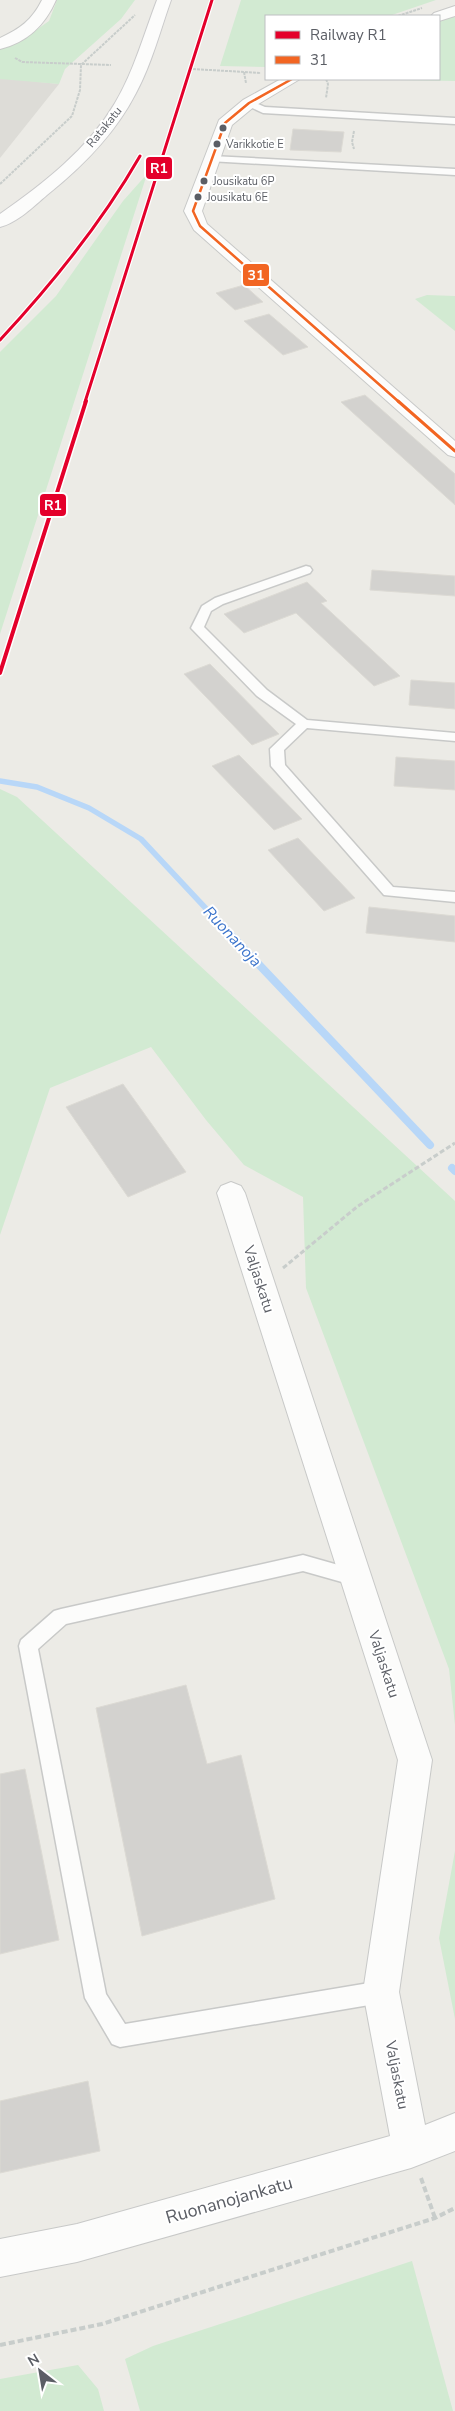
<svg xmlns="http://www.w3.org/2000/svg" width="455" height="2411" font-family="'Nunito Sans',sans-serif">
<style>
.industrial{fill:#dddcd7}
.green{fill:#d2ead2}
.lines{fill:none;stroke-linecap:round;stroke-linejoin:round}
.stream-far1{stroke:#b8d7f8;stroke-width:5.5}
.stream{stroke:#b8d7f8;stroke-width:8}
.building{fill:#d3d2cf;stroke:#dcdad4}
.lane-casing{stroke:#c8c9c8;stroke-width:3}
.street-casing{stroke:#c8c9c8;stroke-width:2}
.secondary-casing{stroke:#cacacb;stroke-width:2}
.path-far2{stroke:#c8cdcb;stroke-width:2;stroke-dasharray:3 1;stroke-linecap:butt}
.path-far1{stroke:#c8cdcb;stroke-width:3;stroke-dasharray:5 2.5;stroke-linecap:butt}
.path{stroke:#c8cdcb;stroke-width:4;stroke-dasharray:6 3;stroke-linecap:butt}
.lane{fill:#fcfcfb;fill-rule:evenodd}
.street{fill:#fcfcfb;fill-rule:evenodd}
.secondary{fill:#fcfcfb;fill-rule:evenodd}
.bus-1-far1-casing{stroke:#fff;stroke-width:5}
.bus-1-casing{stroke:#fff;stroke-width:6}
.bus-1-far1{stroke:#f26522;stroke-width:2.5}
.bus-1{stroke:#f26522;stroke-width:3}
.rail-1-far1-casing{stroke:#fff;stroke-width:5.5}
.rail-1-casing{stroke:#fff;stroke-width:7}
.rail-1-far1{stroke:#e4002b;stroke-width:3}
.rail-1{stroke:#e4002b;stroke-width:4}
.bus-dot{fill:#5b5e65;stroke:#fff;stroke-width:2}
.labels{text-anchor:middle;stroke-width:4;stroke-linejoin:round;paint-order:stroke}
.far-bus-label{font-size:11px;fill:#5b5e65;stroke:#fff;text-anchor:start}
.far-street-label{font-size:12px;fill:#5b5e65;stroke:#fff}
.street-label{font-size:15px;fill:#5b5e65;stroke:#fff}
.water-label{font-size:16px;font-style:italic;fill:#3c75cc;stroke:#fff}
.near-street-label{font-size:18px;fill:#5b5e65;stroke:#fff}
.line-badge{stroke:#fff;stroke-width:2}
.badge-label{font-size:14px;text-anchor:middle;font-weight:bold;fill:#fff}
</style>
<rect width="100%" height="100%" fill="#ecebe6"/>
<path class="industrial" d="M 3,78 L 59,84 L 0,158 L 0,79 Z"/>
<path class="green" d="M 57,0 L 135,0 L 121,19 L 65,69 L 59,84 L 0,79 L 0,49 L 29,35 L 49,21 Z
M 241,0 L 436,0 L 389,16 L 266,16 L 266,67 L 220,66 Z
M 455,16 L 455,81 L 345,79 L 439,79 L 439,21 Z
M 147,174 L 0,634 L 0,352 L 56,296 L 123,201 Z
M 427,295 L 455,296 L 455,331 L 415,299 Z
M 0,789 L 17,797 L 455,1201 L 455,1725 L 449,1669 L 306,1288 L 303,1197 L 244,1165 L 206,1120 L 151,1047 L 50,1088 L 0,1235 Z
M 455,1851 L 455,2019 L 439,1938 Z
M 412,2261 L 453,2411 L 140,2411 L 125,2359 L 153,2346 Z
M 78,2365 L 98,2389 L 104,2411 L 0,2411 L 0,2379 Z"/>
<g class="lines">
<path class="stream-far1" d="M 0,781 L 37,787 L 89,808 L 141,839 L 212,915"/>
<path class="stream" d="M 211,914 L 430,1145
M 452,1168 L 455,1171"/>
</g>
<path class="building" d="M 293,129 L 344,132 L 341,152 L 290,150 Z
M 244,285 L 263,302 L 235,310 L 216,293 Z
M 269,314 L 308,347 L 283,355 L 244,321 Z
M 365,395 L 455,474 L 455,505 L 341,402 Z
M 372,570 L 455,576 L 455,596 L 370,590 Z
M 307,582 L 327,601 L 321,603 L 400,676 L 374,686 L 296,613 L 244,633 L 224,614 Z
M 210,664 L 279,734 L 252,745 L 184,674 Z
M 411,680 L 455,683 L 455,709 L 409,705 Z
M 239,755 L 302,819 L 274,830 L 212,766 Z
M 396,757 L 455,761 L 455,790 L 394,786 Z
M 298,838 L 355,898 L 324,911 L 268,850 Z
M 369,907 L 455,916 L 455,942 L 366,933 Z
M 123,1084 L 186,1172 L 128,1197 L 66,1107 Z
M 186,1685 L 207,1764 L 241,1755 L 275,1899 L 142,1936 L 96,1708 Z
M 25,1769 L 59,1940 L 0,1954 L 0,1774 Z
M 88,2081 L 100,2151 L 0,2173 L 0,2101 Z"/>
<g class="lines">
<g class="lane-casing">
<path id="lane" d="M 249,100 L 265,107 L 455,118 L 455,124 L 263,113 L 246,105 L 246,101 Z
M 212,156 L 455,169 L 455,175 L 209,161 L 207,159 Z
M 306,566 L 310,567 L 312,570 L 310,573 L 223,604 L 211,611 L 204,627 L 267,690 L 307,720 L 455,733 L 455,741 L 307,728 L 284,750 L 285,765 L 393,887 L 455,892 L 455,902 L 384,895 L 271,766 L 270,749 L 296,724 L 257,696 L 191,628 L 202,606 L 215,598 Z
M 303,1555 L 363,1572 L 365,1578 L 363,1584 L 356,1586 L 303,1571 L 66,1624 L 38,1649 L 106,1994 L 125,2024 L 381,1981 L 388,1985 L 392,1992 L 388,1999 L 381,2003 L 120,2047 L 112,2044 L 85,1998 L 19,1646 L 21,1640 L 54,1611 L 61,1609 Z"/>
</g>
<g class="street-casing">
<path id="street" d="M 42,0 L 56,0 C 45,25 28,42 0,49 L 0,38 C 20,29 32,20 42,0 Z
M 455,6 L 455,16 L 439,21 L 439,16 L 431,16 L 434,13 Z
M 281,79 L 300,79 L 255,106 L 232,125 L 202,211 L 207,224 L 455,441 L 455,457 L 448,455 L 194,230 L 184,211 L 219,120 L 243,100 Z
M 231,1182 L 241,1186 L 245,1193 L 432,1760 L 399,1992 L 425,2125 L 455,2113 L 455,2151 L 411,2168 L 77,2262 L 0,2277 L 0,2239 L 77,2224 L 390,2136 L 363,1992 L 398,1760 L 217,1193 L 221,1186 Z"/>
</g>
<g class="secondary-casing">
<path id="secondary" d="M 157,0 L 171,0 C 160,31 152,63 136,93 C 115,134 82,167 47,195 C 34,206 17,223 0,227 L 0,214 C 43,184 88,149 115,103 C 134,71 144,34 157,0 Z"/>
</g>
<path class="path-far2" d="M 398,16 L 422,8
M 15,58 L 22,62 L 111,65
M 193,69 L 261,73
M 244,72 L 246,83
M 326,79 L 328,84 L 326,98
M 354,131 L 352,142 L 354,149
M 0,184 L 72,116 L 80,90 L 81,65 L 135,15"/>
<path class="path-far1" d="M 283,1268 L 358,1206 L 455,1143"/>
<path class="path" d="M 421,2178 L 435,2218
M 0,2345 L 102,2324 L 435,2218 L 455,2208"/>
<use href="#lane" class="lane"/>
<use href="#street" class="street"/>
<use href="#secondary" class="secondary"/>
<g class="bus-1-far1-casing">
<path id="bus-1-far1" d="M 292,79 L 249,103 L 225,123 L 193,211 L 200,226 L 399,402"/>
</g>
<g class="bus-1-casing">
<path id="bus-1" d="M 398,401 L 455,451"/>
</g>
<use href="#bus-1-far1" class="bus-1-far1"/>
<use href="#bus-1" class="bus-1"/>
<g class="rail-1-far1-casing">
<path id="rail-1-far1" d="M 0,340 C 53,283 101,224 140,156
M 85,402 L 212,0"/>
</g>
<g class="rail-1-casing">
<path id="rail-1" d="M 0,673 L 86,401"/>
</g>
<use href="#rail-1-far1" class="rail-1-far1"/>
<use href="#rail-1" class="rail-1"/>
</g>
<g class="bus-dot">
<circle cx="223" cy="128" r="4.5"/>
<circle cx="217" cy="144" r="4.5"/>
<circle cx="204" cy="181" r="4.5"/>
<circle cx="198" cy="197" r="4.5"/>
</g>
<g class="labels">
<g class="far-bus-label">
<text x="226" y="148">Varikkotie E</text>
<text x="213" y="185">Jousikatu 6P</text>
<text x="207" y="201">Jousikatu 6E</text>
</g>
<g class="far-street-label">
<text transform="translate(104 127) rotate(-51)" y="4">Ratakatu</text>
</g>
<g class="street-label">
<text transform="translate(259 1279) rotate(72)" y="5">Valjaskatu</text>
<text transform="translate(384 1664) rotate(72)" y="5">Valjaskatu</text>
<text transform="translate(397 2075) rotate(79)" y="5">Valjaskatu</text>
</g>
<g class="water-label">
<text transform="translate(233 936) rotate(47)" y="6">Ruonanoja</text>
</g>
<g class="near-street-label">
<text transform="translate(229 2200) rotate(-16)" y="6">Ruonanojankatu</text>
</g>
</g>
<g class="line-badge">
<rect x="145" y="156" width="28" height="24" rx="5" fill="#e4002b"/>
<rect x="242" y="263" width="28" height="24" rx="5" fill="#f26522"/>
<rect x="39" y="493" width="28" height="24" rx="5" fill="#e4002b"/>
</g>
<g class="badge-label">
<text x="159" y="173">R1</text>
<text x="256" y="280">31</text>
<text x="53" y="510">R1</text>
</g>
<rect x="265" y="15" width="175" height="65" fill="#ffffff" stroke="#bdbfc1"/>
<rect x="275" y="31" width="25" height="8" fill="#e4002b" stroke="#bdbfc1"/>
<text x="310" y="40" font-size="15" fill="#5b5e65">Railway R1</text>
<rect x="275" y="56" width="25" height="8" fill="#f26522" stroke="#bdbfc1"/>
<text x="310" y="65" font-size="15" fill="#5b5e65">31</text>
<g transform="translate(40 2371) rotate(329)" stroke="#ffffff" stroke-width="4" paint-order="stroke">
<path d="M0-4L9 19L0 12L-9 19Z" fill="#5b5e65"/>
<text y="-8" font-size="14" font-weight="bold" text-anchor="middle" fill="#5b5e65">N</text>
</g>
</svg>
